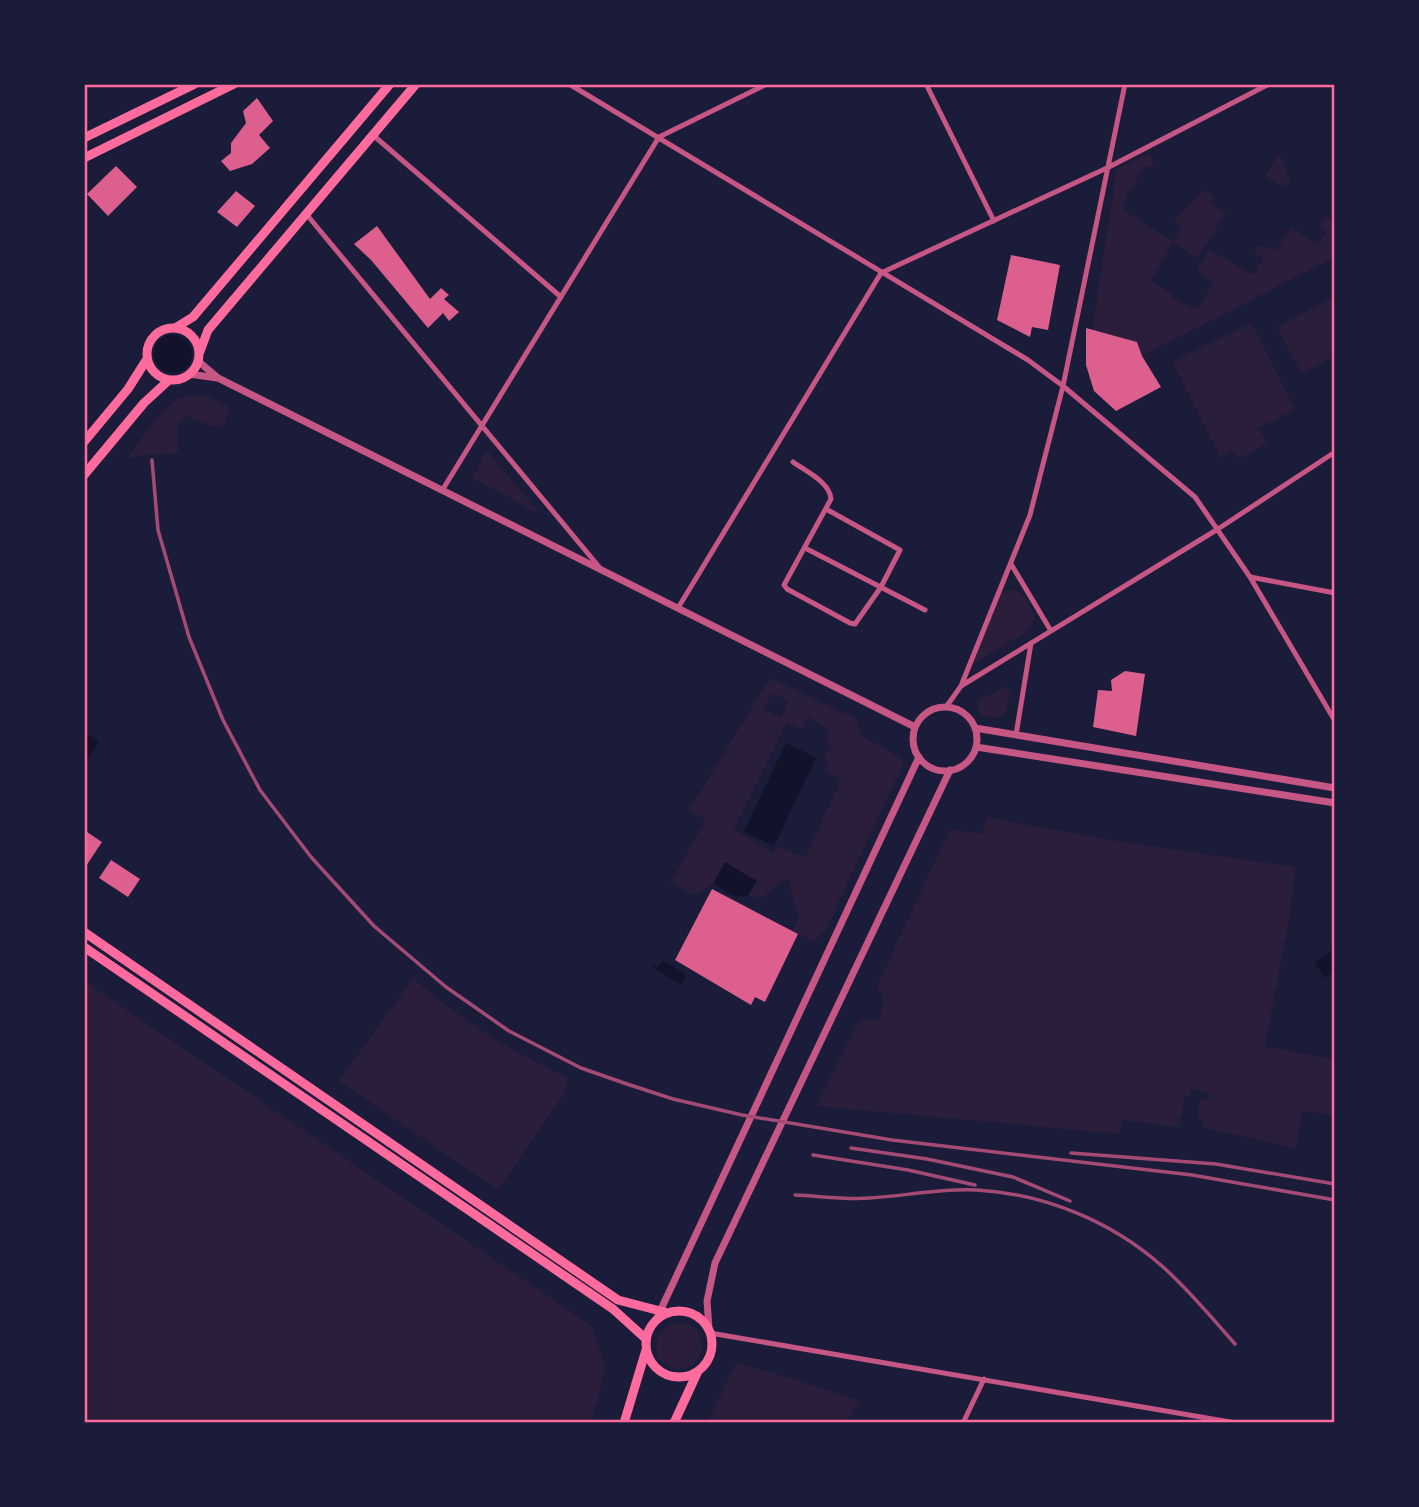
<svg xmlns="http://www.w3.org/2000/svg" width="1419" height="1507" font-family="Bitter,serif">
<style>
.green{fill:#2a1e3b;fill-rule:evenodd}
.water{fill:#12122b}
.building{fill:#dd5f8e}
.lines{fill:none;stroke-linecap:round;stroke-linejoin:round}
.minor{stroke:#c65784;stroke-width:5}
.tertiary{stroke:#c65784;stroke-width:7}
.primary{stroke:#ff6b9d;stroke-width:9}
.rail{stroke:#a44b75;stroke-width:3.5}
.neatline{fill:none;stroke:#ff6b9d;stroke-width:2.5}
</style>
<rect width="100%" height="100%" fill="#1b1b3a"/>
<path class="green" d="M 1149,153 L 1154,162 L 1151,168 L 1145,166 L 1127,195 L 1122,209 L 1173,242 L 1182,227 L 1174,222 L 1181,211 L 1185,210 L 1203,190 L 1214,197 L 1210,203 L 1226,212 L 1197,259 L 1173,242 L 1151,281 L 1174,295 L 1172,298 L 1197,310 L 1214,282 L 1196,270 L 1209,250 L 1254,275 L 1263,258 L 1254,253 L 1258,245 L 1276,250 L 1291,227 L 1318,244 L 1327,231 L 1319,226 L 1325,217 L 1335,222 L 1335,257 L 1142,356 L 1137,342 L 1092,330 L 1117,168 Z
M 1279,153 L 1290,179 L 1286,188 L 1265,177 Z
M 1335,296 L 1335,356 L 1302,374 L 1277,327 Z
M 1252,323 L 1295,410 L 1258,428 L 1267,443 L 1238,459 L 1234,450 L 1221,458 L 1172,362 Z
M 207,395 L 231,408 L 222,427 L 213,427 L 187,416 L 177,424 L 179,453 L 142,455 L 126,460 C 139,443 159,409 178,399 C 187,395 197,396 207,395 Z
M 487,450 L 540,514 L 472,478 Z
M 1016,589 L 1028,600 L 1035,618 L 1027,632 L 968,667 L 999,592 Z
M 770,678 L 857,719 L 861,736 L 905,760 L 825,931 L 813,941 L 792,931 L 799,918 L 788,880 L 779,883 L 763,897 L 748,896 L 756,881 L 725,862 L 713,884 L 694,895 L 670,883 L 706,820 L 689,810 ZM 772,693 L 789,701 L 781,718 L 764,709 ZM 808,717 L 830,731 L 826,740 L 831,744 L 824,758 L 829,762 L 825,770 L 841,780 L 805,858 L 777,846 L 772,853 L 734,829 L 787,722 L 802,729 Z
M 1006,686 L 1010,693 L 1005,716 L 993,718 L 979,715 L 978,701 Z
M 987,817 L 1104,839 L 1295,867 L 1291,909 L 1265,1046 L 1335,1060 L 1335,1116 L 1303,1111 L 1296,1148 L 1203,1128 L 1204,1119 L 1197,1118 L 1200,1099 L 1207,1100 L 1209,1092 L 1190,1089 L 1189,1096 L 1185,1096 L 1179,1127 L 1122,1120 L 1120,1134 L 816,1106 L 859,1020 L 880,1019 L 883,996 L 876,988 L 950,829 L 982,834 Z
M 413,978 C 460,1019 511,1052 568,1078 L 565,1092 L 498,1190 L 339,1081 Z
M 84,981 L 592,1326 L 606,1367 L 591,1423 L 84,1423 Z
M656 1346a23 23 0 1 1 46 0a23 23 0 1 1-46 0Z
M 737,1362 L 859,1400 L 847,1423 L 707,1423 Z"/>
<path class="water" d="M154 354a19 19 0 1 1 38 0a19 19 0 1 1-38 0Z
M 84,731 L 99,742 L 88,759 L 84,756 Z
M 786,743 L 816,758 L 774,846 L 744,832 Z
M 725,862 L 757,881 L 748,896 L 736,897 L 713,884 Z
M 1335,948 L 1335,971 L 1324,978 L 1315,962 Z
M 663,960 L 687,975 L 680,985 L 650,965 L 658,967 Z"/>
<path class="building" d="M 257,98 L 273,121 L 259,135 L 270,148 L 252,164 L 230,171 L 221,161 L 231,153 L 231,143 L 246,123 L 243,111 Z
M 116,166 L 137,187 L 108,216 L 87,194 Z
M 236,191 L 255,206 L 237,227 L 217,212 Z
M 377,226 L 430,299 L 441,288 L 449,295 L 444,299 L 459,312 L 449,321 L 443,313 L 428,328 L 371,260 L 354,244 Z
M 1011,255 L 1060,265 L 1048,330 L 1032,327 L 1030,337 L 997,320 Z
M 1086,328 L 1137,342 L 1142,356 L 1161,387 L 1116,411 L 1094,391 L 1086,365 Z
M 1125,671 L 1145,674 L 1136,736 L 1093,727 L 1098,690 L 1112,691 L 1111,680 Z
M 84,830 L 102,842 L 84,869 Z
M 111,860 L 140,879 L 128,897 L 99,878 Z
M 712,889 L 798,934 L 765,1002 L 755,997 L 751,1005 L 675,960 Z"/>
<g class="lines">
<path class="minor" d="M 569,84 L 1028,360 L 1063,386 L 1195,497 L 1250,577 L 1335,721
M 926,84 L 994,221
M 374,136 L 561,297
M 307,215 L 600,568
M 793,462 C 805,471 830,482 831,499 L 784,585 L 787,589 L 850,623 L 855,624 L 881,587 L 900,550 L 826,509
M 443,489 L 659,137 L 767,84
M 805,548 L 925,610
M 1011,564 L 1051,631
M 1250,577 L 1335,593
M 678,608 L 881,273 L 1107,168 L 1269,84
M 961,686 L 1218,529 L 1335,452
M 946,707 L 961,686 L 1030,515 L 1063,386 L 1125,84
M 1016,735 L 1031,643
M 710,1333 L 1236,1423
M 963,1423 L 984,1379"/>
<path class="tertiary" d="M 198,361 L 218,378 L 915,727
M 189,374 L 217,378
M913 739a32 32 0 1 1 64 0a32 32 0 1 1-64 0Z
M 975,728 L 1335,788
M 976,747 L 1335,803
M 655,1322 L 919,757
M 709,1329 L 707,1301 L 715,1263 L 950,770"/>
<path class="primary" d="M 84,138 L 195,84
M 84,158 L 234,84
M147 354a26 26 0 1 1 52 0a26 26 0 1 1-52 0Z
M 175,328 L 193,317 L 390,84
M 199,354 L 208,330 L 416,84
M 84,442 L 128,389 L 147,359
M 84,475 L 144,403 L 169,380
M 84,932 L 618,1300 L 668,1313
M 84,947 L 613,1309 L 646,1339
M646 1344a33 33 0 1 1 66 0a33 33 0 1 1-66 0Z
M 624,1423 L 646,1350
M 674,1423 L 698,1371"/>
<path class="rail" d="M 152,460 L 158,530 L 189,637 L 223,720 L 260,790 L 311,857 L 374,926 L 446,987 L 509,1031 L 581,1068 L 627,1084 L 673,1099 L 742,1115 L 892,1140 L 1192,1175 L 1335,1200
M 851,1148 L 927,1159 L 1013,1177 L 1070,1201
M 1071,1153 L 1216,1164 L 1335,1184
M 813,1155 L 908,1170 L 975,1185
M 795,1195 C 820,1196 845,1200 870,1198 C 905,1196 941,1188 977,1190 C 1045,1194 1111,1221 1162,1266 C 1189,1290 1212,1318 1235,1344"/>
</g>
<rect width="1419" height="1507" fill="none" stroke="#1b1b3a" stroke-width="172"/>
<rect x="86" y="86" width="1247" height="1335" class="neatline"/>
</svg>
